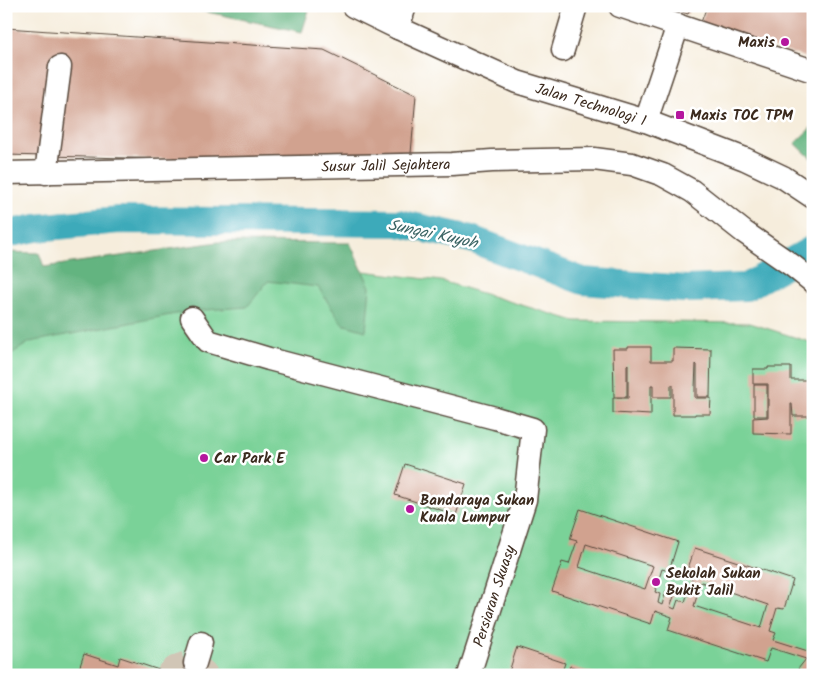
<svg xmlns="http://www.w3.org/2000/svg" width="819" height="681" font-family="Kalam,sans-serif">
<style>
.green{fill:#7ad298;stroke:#5a7e5b}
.forest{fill:#63b480;stroke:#4f6f4f}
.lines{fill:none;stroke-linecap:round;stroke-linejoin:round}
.river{stroke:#3caaba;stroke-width:28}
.building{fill:#d1a28f;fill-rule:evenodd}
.minor-tunnel{stroke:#d1c6b6;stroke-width:22;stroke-dasharray:22 11;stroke-linecap:butt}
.minor-casing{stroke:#57473a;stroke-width:25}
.minor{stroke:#fff;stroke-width:22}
.poi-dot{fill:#b5179e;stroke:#fff;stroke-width:2}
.labels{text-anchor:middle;stroke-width:5;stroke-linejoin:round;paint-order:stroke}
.poi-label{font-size:15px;font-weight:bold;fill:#3b2a1e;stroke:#fff;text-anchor:start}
.street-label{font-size:15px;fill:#3b2a1e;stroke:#fff}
.water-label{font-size:16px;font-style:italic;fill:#3b6464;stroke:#fff}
</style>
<rect width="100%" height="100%" fill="#fff"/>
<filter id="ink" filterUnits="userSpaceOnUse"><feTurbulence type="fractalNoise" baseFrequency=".02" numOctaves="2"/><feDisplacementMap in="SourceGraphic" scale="10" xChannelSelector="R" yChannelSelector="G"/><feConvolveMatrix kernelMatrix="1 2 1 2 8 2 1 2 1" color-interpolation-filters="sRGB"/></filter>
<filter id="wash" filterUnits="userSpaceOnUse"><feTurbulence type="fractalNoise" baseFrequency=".0096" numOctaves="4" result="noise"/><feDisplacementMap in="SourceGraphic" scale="20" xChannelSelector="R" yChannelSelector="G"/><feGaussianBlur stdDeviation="1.12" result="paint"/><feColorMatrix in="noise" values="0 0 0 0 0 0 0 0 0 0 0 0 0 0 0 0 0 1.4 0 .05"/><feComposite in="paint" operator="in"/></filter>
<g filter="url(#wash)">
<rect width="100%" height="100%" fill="#f6eddc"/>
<path class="green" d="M 185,248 L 441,281 L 575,321 L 750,323 L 813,343 L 813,675 L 6,675 L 6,282 Z"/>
<path class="forest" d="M 179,6 L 301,6 L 309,10 L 302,32 Z
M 813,126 L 813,160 L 795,143 Z
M 218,242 L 350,243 L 370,287 L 366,331 L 342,324 L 318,287 L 268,281 L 247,307 L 191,311 L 30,342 L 6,357 L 6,252 L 39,253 L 44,267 Z"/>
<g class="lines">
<path class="river" d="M 6,234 L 36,228 L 119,220 L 398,223 L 471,239 L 583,281 L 685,289 L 746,287 L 813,249"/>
</g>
<g id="blocks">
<path class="building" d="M 664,6 L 691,6 L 688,14 Z
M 707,6 L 813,6 L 813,60 L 700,25 Z
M 6,28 L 324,50 L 416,95 L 410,165 L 6,155 Z
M 628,347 L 651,347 L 651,361 L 673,361 L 673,348 L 711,349 L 710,397 L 697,397 L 697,365 L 696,364 L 695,388 L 695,398 L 711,398 L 710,414 L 695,414 L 695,415 L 673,415 L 673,385 L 671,385 L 671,397 L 653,397 L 653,385 L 651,385 L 651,415 L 613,413 L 613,398 L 628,398 L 628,364 L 627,365 L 627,397 L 614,397 L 613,349 L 628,349 Z
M 768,367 L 791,367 L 791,380 L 813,380 L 813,404 L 811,405 L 811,416 L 793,416 L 792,404 L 791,404 L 791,434 L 753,433 L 753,418 L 768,417 L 768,384 L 753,384 L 753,369 L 768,369 Z
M 754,385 L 767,385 L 767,416 L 754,416 Z
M 405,464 L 466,484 L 456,515 L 395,495 Z
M 580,509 L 678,542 L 669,571 L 662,569 L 655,592 L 660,594 L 658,603 L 662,605 L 666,591 L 675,594 L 670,607 L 675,609 L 678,600 L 685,602 L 692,579 L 685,577 L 695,548 L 793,580 L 784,609 L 777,608 L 770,631 L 776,633 L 773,640 L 811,652 L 813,650 L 813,661 L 807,668 L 813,673 L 813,675 L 805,675 L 798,669 L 806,659 L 771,648 L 766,662 L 668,630 L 672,617 L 655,611 L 651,624 L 552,591 L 562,562 L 569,564 L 577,541 L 570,539 ZM 586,544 L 653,566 L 645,589 L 579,567 ZM 701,582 L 768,605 L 761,628 L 694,606 Z
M 517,647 L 565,663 L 561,675 L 508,675 Z
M 84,654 L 118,665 L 120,657 L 162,671 L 161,675 L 77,675 Z
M 570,666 L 596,674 L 596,675 L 567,675 Z"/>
</g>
</g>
<g filter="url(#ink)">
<use href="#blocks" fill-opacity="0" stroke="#57473a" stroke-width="1"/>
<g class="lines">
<path class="minor-tunnel" d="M 166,675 C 179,659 196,658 208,675"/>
<g class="minor-casing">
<g id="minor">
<path id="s1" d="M 353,6 L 398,28 L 517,82 L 646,121 L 745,159 L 783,177 L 813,197"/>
<path d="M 620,6 L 813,71"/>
<path d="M 398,28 L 405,6"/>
<path d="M 563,50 L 576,6"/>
<path d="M 646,121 L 678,25"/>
<path id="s2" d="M 6,173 L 452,164 L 492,161 L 594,159 L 632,164 L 663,175 L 692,191 L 744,232 L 793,266 L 813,282"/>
<path d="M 46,173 L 60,67"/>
<path d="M 192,318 L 208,341 L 269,359 L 495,418 L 533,429 L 525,500 L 469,675"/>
<path d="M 195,663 L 201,643"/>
</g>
</g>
<use href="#minor" class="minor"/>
</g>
</g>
<g class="poi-dot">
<circle cx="785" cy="42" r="5"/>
<rect x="675" y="110" width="10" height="10" rx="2.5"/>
<circle cx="204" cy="458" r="5"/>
<circle cx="410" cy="509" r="5"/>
<circle cx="656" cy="582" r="5"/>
</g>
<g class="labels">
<g class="poi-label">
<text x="775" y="47" text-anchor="end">Maxis</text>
<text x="690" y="120">Maxis TOC TPM</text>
<text x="214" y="463">Car Park E</text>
<text x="420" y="505">Bandaraya Sukan<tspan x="420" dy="17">Kuala Lumpur</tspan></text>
<text x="666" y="578">Sekolah Sukan<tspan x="666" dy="17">Bukit Jalil</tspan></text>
</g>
<g class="street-label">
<text dy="5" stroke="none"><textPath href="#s1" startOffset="258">Jalan Technologi 1</textPath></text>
<text dy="5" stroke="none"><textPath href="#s2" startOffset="380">Susur Jalil Sejahtera</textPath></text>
<text transform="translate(494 596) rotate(-72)" y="5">Persiaran Skuasy</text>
</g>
<g class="water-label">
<text transform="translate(433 233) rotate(12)" y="6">Sungai Kuyoh</text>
</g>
</g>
<rect width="819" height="681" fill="none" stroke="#fff" stroke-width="25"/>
</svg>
